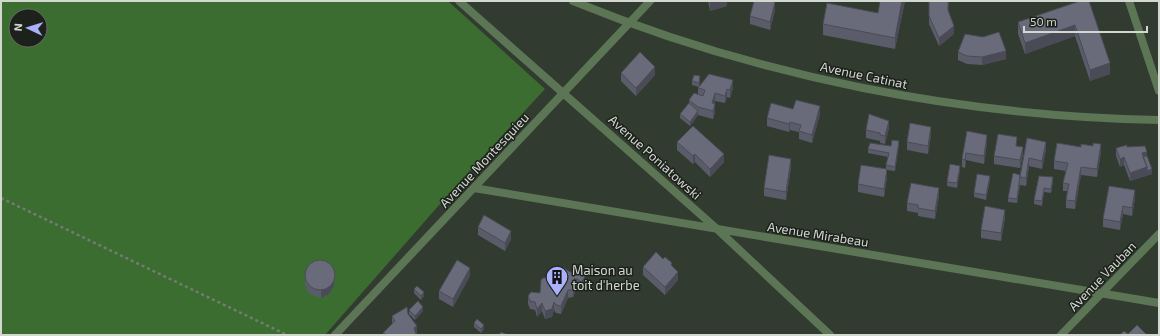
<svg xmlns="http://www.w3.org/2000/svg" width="1160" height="336" font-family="'Exo 2',sans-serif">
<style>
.green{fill:#3b6c30;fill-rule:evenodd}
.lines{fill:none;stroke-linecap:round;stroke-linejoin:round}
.path{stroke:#747c72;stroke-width:2.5;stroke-dasharray:3 3;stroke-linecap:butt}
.street{stroke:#5b7555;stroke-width:8}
.wall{fill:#5a5c6a}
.shaded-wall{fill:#4a4b56}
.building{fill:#696b7b;stroke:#4a4b56}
.labels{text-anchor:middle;stroke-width:3;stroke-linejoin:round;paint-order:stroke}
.street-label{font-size:13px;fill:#d2d8d0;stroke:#1c211b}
.poi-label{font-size:13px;fill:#d2d8d0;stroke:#1c211b;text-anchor:start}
</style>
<rect width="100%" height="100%" fill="#313b2f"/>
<path class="green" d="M 1,1 L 448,1 L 545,89 L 455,187 L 325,335 L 1,335 ZM 16,16 L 40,16 L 40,40 L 16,40 Z"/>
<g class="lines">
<path class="path" d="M 1,198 L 287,335"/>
<path class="street" d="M 459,1 L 717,229 L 830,335
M 573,1 C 759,77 959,116 1159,120
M 1129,1 L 1159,91
M 474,188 L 1159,303
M 335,335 L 650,1
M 1061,335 L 1159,234"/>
</g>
<path class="wall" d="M 708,1 L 727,1 L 727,6 L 710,11 Z
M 905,1 L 895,49 L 823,35 L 823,24 L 878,13 Z
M 929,1 L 949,1 L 948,11 L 954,34 L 939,46 L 929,24 Z
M 1080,1 L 1110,74 L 1090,81 L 1075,36 L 1025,54 L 1018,34 L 1018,22 Z
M 775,10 L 770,30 L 750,24 L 750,16 Z
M 958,52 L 1006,59 L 982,65 L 967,64 L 958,60 Z
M 621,73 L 655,75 L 636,96 L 621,81 Z
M 692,81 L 700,81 L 699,87 L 692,85 Z
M 698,88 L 733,88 L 730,98 L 727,97 L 725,103 L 715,101 L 714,104 L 715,112 L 713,119 L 698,115 L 690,126 L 680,118 L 680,114 L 689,103 L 689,100 L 698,94 Z
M 793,109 L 820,114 L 812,143 L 799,139 L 799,132 L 790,130 L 789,132 L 767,126 L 767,118 Z
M 889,128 L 885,144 L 880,143 L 880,141 L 866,138 L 866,130 Z
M 967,131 L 987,143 L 984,164 L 966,160 L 965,168 L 962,167 L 962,159 Z
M 931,135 L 928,154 L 907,150 L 907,142 Z
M 1027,138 L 1046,150 L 1042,169 L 1029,166 L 1026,186 L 1020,185 L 1017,203 L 1008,202 L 1008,198 L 1020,175 Z
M 677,142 L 724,162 L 710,177 L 695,162 L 693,164 L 677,150 Z
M 899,145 L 895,171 L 887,170 L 887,177 L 884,197 L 858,192 L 858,184 L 886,169 L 886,165 L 888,157 L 868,153 L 868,149 Z
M 1017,146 L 1023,155 L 1020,168 L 994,164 L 994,156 Z
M 1127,147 L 1147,156 L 1152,174 L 1130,181 L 1124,165 L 1120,167 L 1116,156 L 1116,148 Z
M 1101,152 L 1097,177 L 1081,175 L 1075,209 L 1066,208 L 1066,200 L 1067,191 L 1063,191 L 1063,183 L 1066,171 L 1054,169 L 1054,161 Z
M 791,167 L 786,200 L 764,196 L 764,188 Z
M 960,170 L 957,188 L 947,186 L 947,182 Z
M 1039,176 L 1053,182 L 1051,193 L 1044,192 L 1042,206 L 1034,204 L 1034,200 Z
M 990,180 L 986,200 L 974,197 L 974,193 Z
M 939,196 L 935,219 L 918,216 L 918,213 L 907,211 L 907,203 Z
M 1135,198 L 1132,216 L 1123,214 L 1120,230 L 1103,227 L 1103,219 Z
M 1005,218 L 1001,241 L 981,238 L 981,230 Z
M 478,227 L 511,239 L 505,251 L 478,235 Z
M 643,267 L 672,267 L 678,280 L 665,295 L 643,275 Z
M 564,268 L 585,285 L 581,290 L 577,287 L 576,287 L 576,290 L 573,297 L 568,298 L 561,314 L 556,313 L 554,310 L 552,317 L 545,319 L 542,311 L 537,317 L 535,310 L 530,309 L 528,304 L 528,296 L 540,293 L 552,277 L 559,273 Z
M 305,276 L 334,286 L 329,294 L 321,298 L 312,295 L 308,292 L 305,284 Z
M 470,276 L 453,307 L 439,299 L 439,291 Z
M 414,289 L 424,296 L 421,300 L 414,293 Z
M 409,310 L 423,311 L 415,320 L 409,314 Z
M 408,314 L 417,334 L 416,335 L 383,335 L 383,333 L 392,324 L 392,316 Z
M 474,323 L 484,329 L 481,333 L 474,327 Z"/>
<path class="shaded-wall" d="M 718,1 L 727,1 L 727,6 L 710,11 L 710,3 Z
M 902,1 L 905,1 L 895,49 L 895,38 Z
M 775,2 L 775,10 L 770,30 L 770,22 Z
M 1075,25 L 1075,36 L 1025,54 L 1025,43 Z
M 954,26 L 954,34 L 939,46 L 939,38 Z
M 1006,51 L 1006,59 L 982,65 L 982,57 Z
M 1110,63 L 1110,74 L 1090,81 L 1090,70 Z
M 655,67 L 655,75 L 636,96 L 636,88 Z
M 700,76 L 700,81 L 699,87 L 699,83 Z
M 733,80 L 733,88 L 730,98 L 730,90 Z
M 727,89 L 727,97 L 725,103 L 725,96 Z
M 715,93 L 715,101 L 712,111 L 712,103 Z
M 715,104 L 715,112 L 713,119 L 713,111 Z
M 820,106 L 820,114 L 812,143 L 812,135 Z
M 698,111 L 698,115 L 690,126 L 690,122 Z
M 889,121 L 889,128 L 885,144 L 885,136 Z
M 790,122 L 790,130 L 789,132 L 789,124 Z
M 931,127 L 931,135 L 928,154 L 928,146 Z
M 987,135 L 987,143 L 984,164 L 984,156 Z
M 899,141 L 899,145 L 895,171 L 895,167 Z
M 1046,142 L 1046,150 L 1042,169 L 1042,161 Z
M 1101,144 L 1101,152 L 1097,177 L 1097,169 Z
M 1023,147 L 1023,155 L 1020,168 L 1020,160 Z
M 1147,152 L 1147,160 L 1144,161 L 1142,153 Z
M 966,153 L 966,160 L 965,168 L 965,160 Z
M 695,154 L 695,162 L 693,164 L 693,156 Z
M 724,154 L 724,162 L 710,177 L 710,169 Z
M 1124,157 L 1124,165 L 1120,167 L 1120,159 Z
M 1029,158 L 1029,166 L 1026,186 L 1026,178 Z
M 791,159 L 791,167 L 786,200 L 786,192 Z
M 960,166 L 960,170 L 957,188 L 957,183 Z
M 1081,167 L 1081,175 L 1075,209 L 1075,201 Z
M 1147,167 L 1152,169 L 1152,174 L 1130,181 L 1130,173 Z
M 887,169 L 887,177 L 884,197 L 884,189 Z
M 990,176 L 990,180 L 986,200 L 986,195 Z
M 1020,181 L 1020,185 L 1017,203 L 1017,199 Z
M 939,188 L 939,196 L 935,219 L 935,211 Z
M 1044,188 L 1044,192 L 1042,206 L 1042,201 Z
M 1135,190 L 1135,198 L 1132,216 L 1132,208 Z
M 1123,206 L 1123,214 L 1120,230 L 1120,222 Z
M 1005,210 L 1005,218 L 1001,241 L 1001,233 Z
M 511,231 L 511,239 L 505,251 L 505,243 Z
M 470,268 L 470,276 L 453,307 L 453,299 Z
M 678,272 L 678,280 L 665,295 L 665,287 Z
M 585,277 L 585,285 L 581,290 L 581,282 Z
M 334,278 L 334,286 L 329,294 L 321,298 L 321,290 Z
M 574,279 L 577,279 L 577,287 L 576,287 L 576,290 L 573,297 L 573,290 Z
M 568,290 L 568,298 L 561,314 L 561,306 Z
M 424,292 L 424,296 L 421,300 L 421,296 Z
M 554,302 L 554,310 L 552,317 L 545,319 L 545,311 Z
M 542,303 L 542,311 L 537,317 L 537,309 Z
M 423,307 L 423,311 L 415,320 L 415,316 Z
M 484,325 L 484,329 L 481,333 L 481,329 Z
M 417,326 L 417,334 L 416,335 L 414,328 Z"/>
<path class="building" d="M 710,1 L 718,1 L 710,3 Z
M 754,1 L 770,1 L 775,2 L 770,22 L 750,16 Z
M 880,1 L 902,1 L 895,38 L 823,24 L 827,3 L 878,13 Z
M 929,1 L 948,1 L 948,10 L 954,26 L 939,38 L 929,16 Z
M 1080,1 L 1089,1 L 1110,63 L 1090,70 L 1075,25 L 1025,43 L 1018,22 Z
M 999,32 L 1006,51 L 982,57 L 967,56 L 958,52 L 965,34 L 983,37 Z
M 640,52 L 655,67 L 636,88 L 621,73 Z
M 709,74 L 733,80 L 730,90 L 727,89 L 725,96 L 715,93 L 712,103 L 715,104 L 713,111 L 698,107 L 689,100 L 694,93 L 703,96 L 705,90 L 698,88 Z
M 694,75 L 700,76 L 699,83 L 692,81 Z
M 796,100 L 820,106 L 812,135 L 799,131 L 801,125 L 790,122 L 789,124 L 767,118 L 771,103 L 793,109 Z
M 689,103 L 698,111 L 690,122 L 680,114 Z
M 869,114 L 889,121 L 885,136 L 880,135 L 880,133 L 866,130 Z
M 910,123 L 931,127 L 928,146 L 907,142 Z
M 693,126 L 724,154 L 710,169 L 695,154 L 693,156 L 677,142 Z
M 967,131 L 987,135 L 984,156 L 966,153 L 965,160 L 962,159 Z
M 998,134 L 1017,137 L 1016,146 L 1023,147 L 1020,160 L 994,156 Z
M 1027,138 L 1046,142 L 1042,161 L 1029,158 L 1026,178 L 1020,177 Z
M 892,140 L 899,141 L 895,167 L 886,165 L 889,153 L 868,149 L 870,143 L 891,146 Z
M 1057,143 L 1081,147 L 1081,144 L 1093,146 L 1093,143 L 1101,144 L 1097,169 L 1081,167 L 1075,201 L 1066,200 L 1069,184 L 1063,183 L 1068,163 L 1054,161 Z
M 1127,145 L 1127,147 L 1145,146 L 1147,152 L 1142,153 L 1147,167 L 1130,173 L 1124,157 L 1120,159 L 1116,148 Z
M 769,155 L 791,159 L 786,192 L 764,188 Z
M 1147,156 L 1152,169 L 1147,171 L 1147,167 L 1143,157 Z
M 950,164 L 960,166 L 957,183 L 947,182 Z
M 861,165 L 887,169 L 884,189 L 858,184 Z
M 1013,173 L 1020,175 L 1017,199 L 1008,198 Z
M 977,174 L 990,176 L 986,195 L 974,193 Z
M 1039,176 L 1053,177 L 1051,189 L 1044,188 L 1042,201 L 1034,200 Z
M 911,183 L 939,188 L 935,211 L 918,208 L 918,205 L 907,203 Z
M 1109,186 L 1135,190 L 1132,208 L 1123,206 L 1120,222 L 1103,219 Z
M 985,206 L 1005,210 L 1001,233 L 981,230 Z
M 484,215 L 511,231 L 505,243 L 478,227 Z
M 656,252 L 663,259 L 665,257 L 672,263 L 671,265 L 678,272 L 665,287 L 643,267 Z
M 457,260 L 470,268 L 453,299 L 439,291 Z
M305 275a15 15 0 1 1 30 0a15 15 0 1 1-30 0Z
M 561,268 L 564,268 L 570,272 L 580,271 L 585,277 L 581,282 L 577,279 L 574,279 L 576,282 L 573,290 L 568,290 L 561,306 L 556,305 L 554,302 L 552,309 L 545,311 L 542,303 L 537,309 L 535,302 L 530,301 L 528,296 L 531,292 L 540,293 L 541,280 L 543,278 L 552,277 L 552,274 L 555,271 L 559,273 Z
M 417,286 L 424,292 L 421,296 L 414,289 Z
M 418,301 L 423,307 L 415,316 L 409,310 Z
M 407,307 L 408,314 L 417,326 L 414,328 L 416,335 L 388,335 L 383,333 L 395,321 L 392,316 Z
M 477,319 L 484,325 L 481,329 L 474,323 Z
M 1137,325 L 1147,335 L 1120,335 L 1124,331 L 1128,334 Z
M 501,332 L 508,335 L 499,335 Z"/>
<defs>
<g id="building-pin" transform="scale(1.15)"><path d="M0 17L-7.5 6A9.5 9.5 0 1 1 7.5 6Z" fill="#a9b0fc" stroke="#1c211b"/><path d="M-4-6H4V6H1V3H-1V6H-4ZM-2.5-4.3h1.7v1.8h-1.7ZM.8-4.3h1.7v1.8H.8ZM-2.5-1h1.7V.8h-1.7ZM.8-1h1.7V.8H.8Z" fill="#111"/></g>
</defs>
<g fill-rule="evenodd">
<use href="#building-pin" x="557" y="277"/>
</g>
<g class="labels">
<g class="street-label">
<text transform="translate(864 75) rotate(12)" y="5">Avenue Catinat</text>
<text transform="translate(655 157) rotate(42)" y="5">Avenue Poniatowski</text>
<text transform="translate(484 160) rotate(-47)" y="5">Avenue Montesquieu</text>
<text transform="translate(818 234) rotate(9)" y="5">Avenue Mirabeau</text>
<text transform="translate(1102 276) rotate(-46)" y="5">Avenue Vauban</text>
</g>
<g class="poi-label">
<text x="572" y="275">Maison au<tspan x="572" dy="15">toit d'herbe</tspan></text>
</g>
</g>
<rect width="1160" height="336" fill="none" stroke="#d2d8d0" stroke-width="4"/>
<g transform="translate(28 28) rotate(274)"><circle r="19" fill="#1c211b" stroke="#656a63"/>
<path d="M0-3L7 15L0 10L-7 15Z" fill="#a9b0fc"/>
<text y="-6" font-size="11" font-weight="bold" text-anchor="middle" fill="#d2d8d0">N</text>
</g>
<path d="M1024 26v6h123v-6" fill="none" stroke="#d2d8d0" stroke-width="2"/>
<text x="1030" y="26" font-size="12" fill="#d2d8d0" stroke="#1c211b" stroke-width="3" paint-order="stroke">50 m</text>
</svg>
